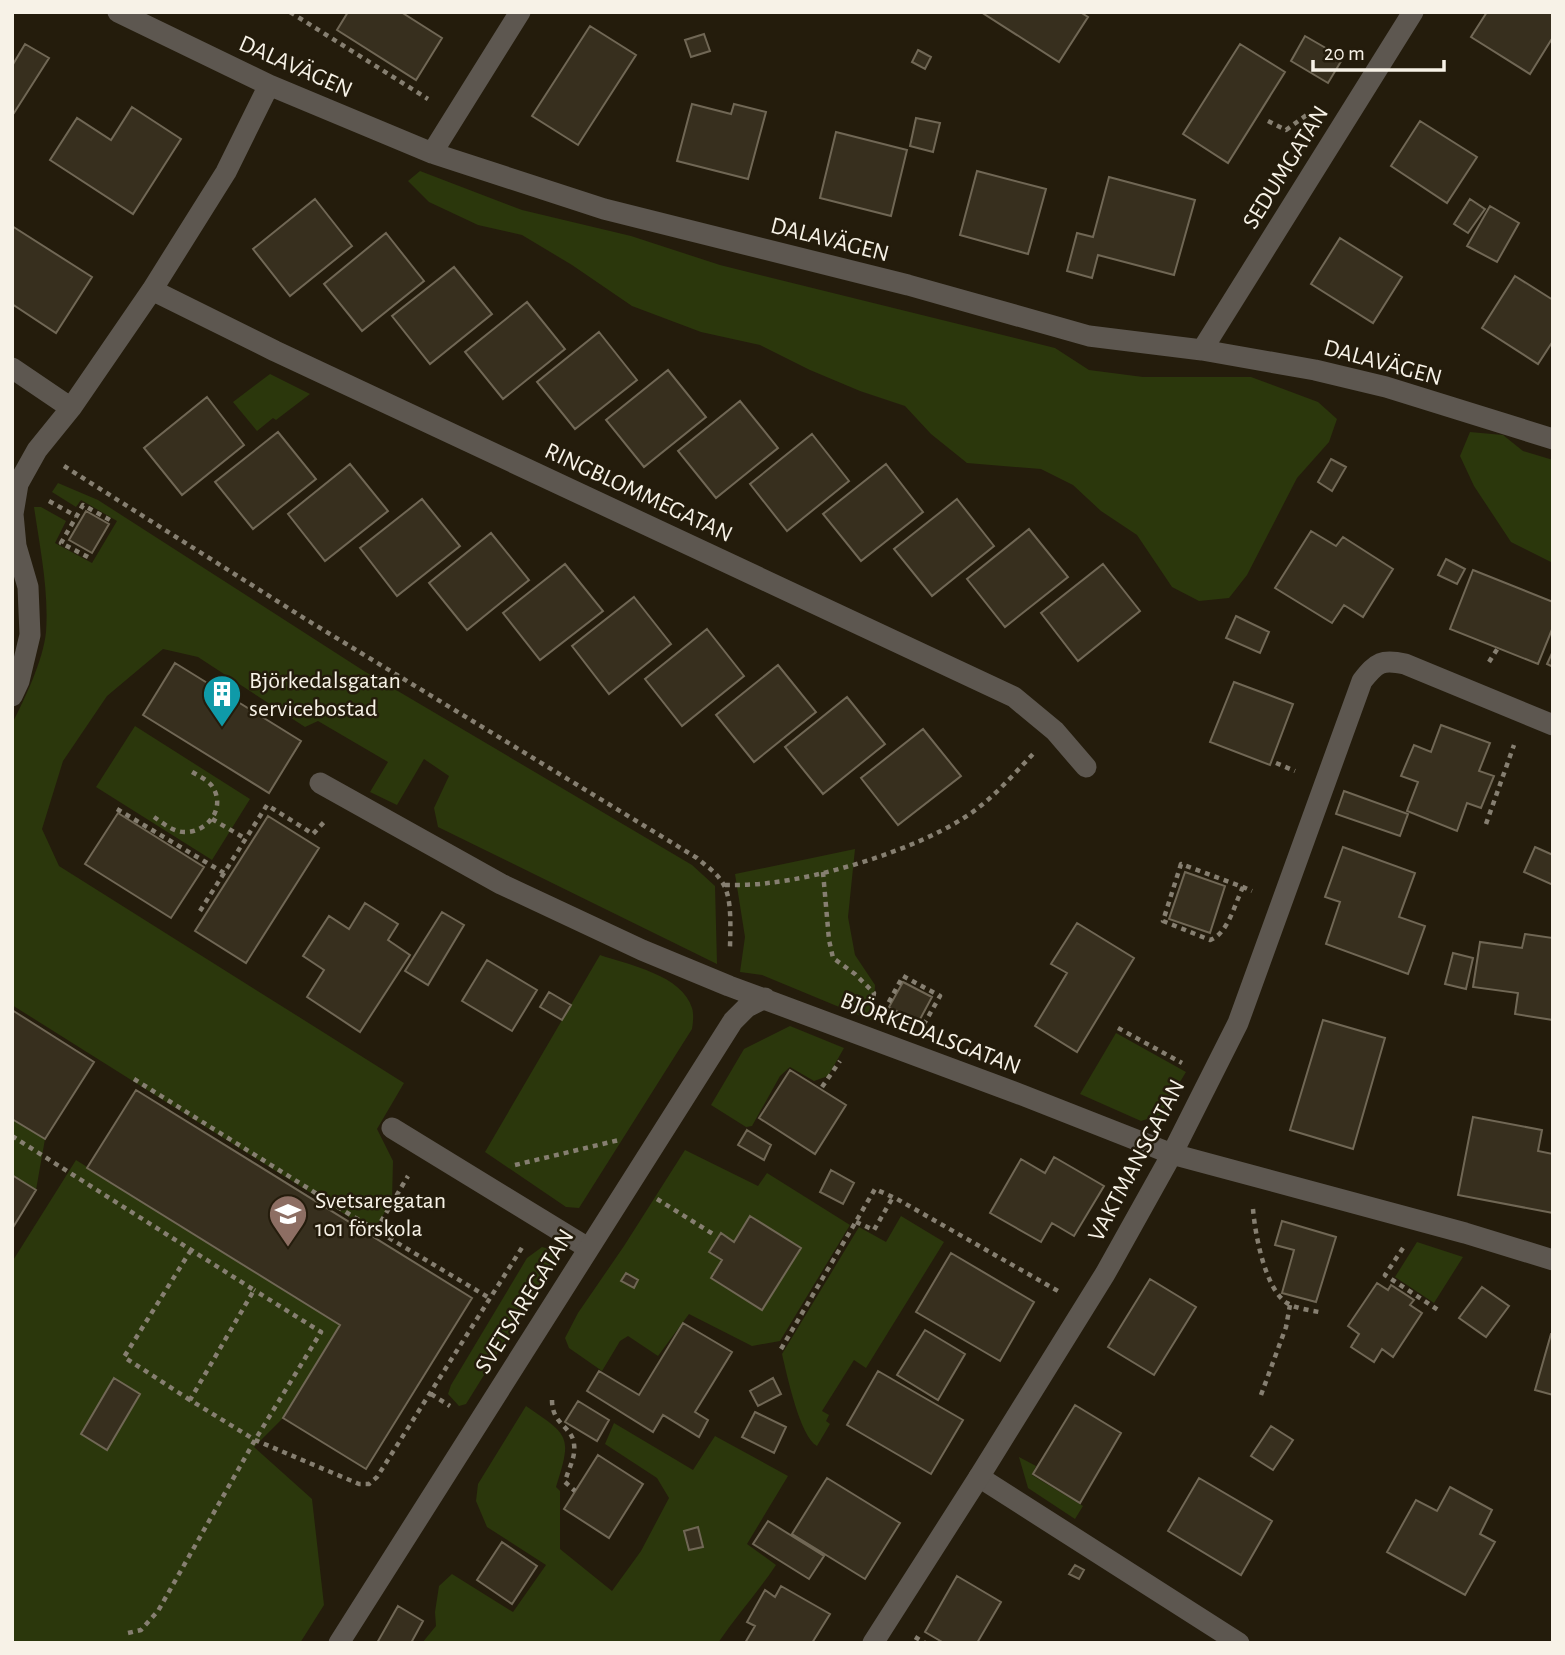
<svg xmlns="http://www.w3.org/2000/svg" width="1565" height="1655" font-family="'Alegreya Sans',sans-serif">
<style>
.green{fill:#2b370c}
.building{fill:#372f1e;stroke:#706755;stroke-width:2}
.lines{fill:none;stroke-linecap:round;stroke-linejoin:round}
.path{stroke:#867f71;stroke-width:4.5;stroke-dasharray:5 5;stroke-linecap:butt}
.lane{stroke:#5d5750;stroke-width:21}
.street{stroke:#5d5750;stroke-width:21}
.labels{text-anchor:middle;stroke-width:5;stroke-linejoin:round;paint-order:stroke}
.street-label{font-size:24px;fill:#f7f2e7;stroke:#241c0c}
.poi-label{font-size:24px;fill:#f7f2e7;stroke:#241c0c;text-anchor:start}
</style>
<rect width="100%" height="100%" fill="#241c0c"/>
<path class="green" d="M 420,171 L 522,210 L 631,236 L 720,265 L 1055,348 L 1089,370 L 1143,377 L 1251,377 L 1318,402 L 1337,419 L 1329,442 L 1297,478 L 1247,575 L 1229,598 L 1199,601 L 1172,587 L 1137,535 L 1101,511 L 1073,485 L 1041,469 L 967,463 L 931,434 L 905,406 L 860,391 L 810,370 L 760,345 L 701,332 L 632,306 L 572,265 L 522,235 L 478,225 L 429,202 L 408,181 Z
M 270,374 L 310,394 L 276,420 L 273,418 L 257,431 L 233,402 Z
M 1470,432 L 1503,435 L 1523,451 L 1553,460 L 1553,563 L 1511,542 L 1474,486 L 1460,456 Z
M 58,483 L 98,500 L 364,671 L 692,865 L 715,886 L 717,964 L 438,827 L 434,808 L 449,776 L 424,759 L 397,805 L 370,792 L 388,762 L 318,721 L 305,727 L 198,657 L 163,649 L 107,696 L 63,761 L 42,829 L 59,866 L 404,1083 L 377,1129 L 393,1161 L 392,1200 L 373,1232 L 12,1005 L 12,724 C 25,698 43,661 46,632 C 49,591 40,548 34,507 L 41,507 L 66,521 L 55,543 L 92,563 L 117,521 L 81,500 L 76,507 L 52,492 Z
M 135,726 L 250,799 L 212,860 L 96,787 Z
M 855,849 L 848,917 L 855,955 L 875,985 L 873,1021 L 762,975 L 740,972 L 745,937 L 735,874 Z
M 600,955 C 629,965 682,975 692,1008 C 694,1014 693,1023 692,1029 L 579,1208 L 566,1207 L 485,1152 Z
M 790,1026 L 844,1048 L 828,1076 L 814,1081 L 790,1067 L 780,1076 L 752,1126 L 746,1127 L 711,1105 L 744,1049 Z
M 1116,1033 L 1186,1072 L 1160,1115 L 1141,1121 L 1080,1094 Z
M 12,1119 L 45,1139 L 36,1190 L 12,1229 Z
M 685,1150 L 758,1186 L 767,1173 L 850,1225 L 780,1341 L 752,1346 L 689,1314 L 658,1356 L 628,1336 L 620,1341 L 602,1371 L 569,1348 L 565,1338 L 578,1313 L 624,1246 Z
M 76,1160 L 340,1325 L 283,1418 L 254,1447 L 312,1499 L 324,1605 L 300,1643 L 12,1643 L 12,1262 Z
M 901,1216 L 944,1242 L 866,1368 L 854,1360 L 822,1411 L 829,1415 L 826,1421 L 830,1424 L 817,1446 C 800,1437 787,1375 782,1354 L 859,1227 L 886,1242 Z
M 1417,1242 L 1463,1257 L 1434,1303 L 1395,1277 Z
M 542,1247 L 549,1249 L 556,1254 L 555,1261 L 466,1404 L 459,1406 L 448,1394 L 451,1385 L 527,1258 Z
M 526,1406 C 570,1436 572,1436 556,1487 L 560,1491 L 560,1549 L 612,1591 L 641,1551 L 669,1498 L 657,1478 L 605,1444 L 614,1423 L 693,1470 L 715,1436 L 788,1476 L 747,1544 L 776,1565 C 758,1592 736,1616 718,1643 L 422,1643 L 436,1626 L 435,1612 L 439,1586 L 452,1574 L 513,1612 L 546,1565 L 487,1527 L 476,1501 L 478,1484 Z
M 1019,1457 L 1036,1466 L 1032,1475 L 1083,1506 L 1075,1519 L 1028,1488 Z"/>
<path class="building" d="M 348,12 L 401,12 L 442,38 L 416,80 L 337,30 Z
M 981,12 L 1080,12 L 1088,17 L 1059,62 Z
M 1487,12 L 1553,12 L 1553,37 L 1530,74 L 1471,37 Z
M 590,26 L 636,55 L 578,145 L 532,116 Z
M 704,34 L 710,51 L 691,57 L 685,40 Z
M 1305,36 L 1343,58 L 1328,83 L 1291,61 Z
M 25,44 L 49,58 L 14,113 L 12,112 L 12,66 Z
M 1240,44 L 1285,72 L 1228,163 L 1183,134 Z
M 918,50 L 931,57 L 925,69 L 912,62 Z
M 692,104 L 731,114 L 734,104 L 766,112 L 748,179 L 677,161 Z
M 132,107 L 181,139 L 133,214 L 50,160 L 77,118 L 111,140 Z
M 916,118 L 940,123 L 933,152 L 910,146 Z
M 1420,121 L 1477,157 L 1447,203 L 1391,166 Z
M 836,132 L 907,150 L 891,216 L 820,198 Z
M 977,171 L 1046,189 L 1028,254 L 960,235 Z
M 1109,177 L 1195,200 L 1174,275 L 1098,255 L 1092,278 L 1067,271 L 1077,233 L 1093,237 Z
M 315,199 L 352,246 L 290,296 L 253,249 Z
M 1470,199 L 1485,209 L 1468,233 L 1454,224 Z
M 1490,206 L 1519,223 L 1497,262 L 1467,246 Z
M 12,226 L 92,277 L 56,333 L 12,304 Z
M 386,233 L 424,281 L 362,331 L 324,284 Z
M 1340,238 L 1402,277 L 1373,323 L 1311,284 Z
M 454,267 L 492,314 L 430,364 L 392,316 Z
M 1515,276 L 1553,300 L 1553,341 L 1538,364 L 1482,328 Z
M 527,302 L 565,349 L 503,399 L 465,352 Z
M 599,332 L 637,380 L 575,429 L 537,382 Z
M 668,370 L 706,417 L 644,467 L 606,420 Z
M 207,397 L 244,445 L 182,495 L 144,448 Z
M 740,401 L 778,448 L 716,498 L 678,451 Z
M 278,432 L 316,479 L 253,529 L 215,482 Z
M 812,434 L 849,481 L 787,531 L 750,484 Z
M 1331,459 L 1346,467 L 1332,491 L 1318,482 Z
M 350,464 L 388,511 L 325,561 L 288,514 Z
M 886,464 L 923,512 L 861,561 L 823,514 Z
M 422,499 L 460,546 L 397,596 L 360,548 Z
M 957,499 L 994,546 L 932,596 L 894,549 Z
M 86,511 L 109,524 L 92,553 L 69,540 Z
M 1029,529 L 1068,577 L 1005,627 L 967,579 Z
M 1311,531 L 1336,546 L 1343,537 L 1393,569 L 1363,617 L 1344,605 L 1332,623 L 1275,588 Z
M 491,533 L 529,580 L 467,630 L 429,583 Z
M 1446,559 L 1465,569 L 1457,584 L 1438,575 Z
M 565,564 L 603,611 L 540,660 L 503,613 Z
M 1103,564 L 1140,611 L 1078,661 L 1041,613 Z
M 1473,570 L 1553,602 L 1553,627 L 1538,664 L 1450,629 Z
M 634,597 L 671,644 L 609,694 L 572,646 Z
M 1236,616 L 1269,632 L 1260,653 L 1226,638 Z
M 707,629 L 744,676 L 682,726 L 645,679 Z
M 1553,651 L 1553,667 L 1547,664 Z
M 175,663 L 301,741 L 269,793 L 143,715 Z
M 778,665 L 816,712 L 754,762 L 716,715 Z
M 1234,682 L 1293,704 L 1270,765 L 1210,742 Z
M 847,697 L 885,744 L 823,794 L 785,747 Z
M 1441,725 L 1490,743 L 1479,771 L 1494,776 L 1481,808 L 1467,803 L 1457,831 L 1407,811 L 1418,782 L 1401,776 L 1414,745 L 1431,752 Z
M 923,729 L 961,776 L 898,825 L 861,778 Z
M 1344,791 L 1408,814 L 1400,836 L 1336,814 Z
M 118,813 L 204,867 L 171,918 L 85,864 Z
M 268,816 L 319,848 L 246,963 L 195,931 Z
M 1343,847 L 1415,873 L 1399,917 L 1425,926 L 1408,974 L 1326,944 L 1340,902 L 1325,897 Z
M 1535,847 L 1553,855 L 1553,885 L 1524,872 Z
M 1185,872 L 1225,886 L 1210,933 L 1169,919 Z
M 365,903 L 398,924 L 388,940 L 410,955 L 360,1032 L 307,997 L 324,970 L 303,956 L 329,916 L 349,929 Z
M 442,912 L 464,925 L 428,985 L 405,971 Z
M 1077,923 L 1134,958 L 1077,1052 L 1035,1026 L 1067,973 L 1051,964 Z
M 1525,934 L 1553,938 L 1553,1020 L 1515,1014 L 1518,993 L 1473,987 L 1480,942 L 1522,948 Z
M 1453,953 L 1473,958 L 1466,989 L 1445,984 Z
M 487,960 L 537,990 L 512,1031 L 462,1001 Z
M 903,982 L 932,997 L 918,1023 L 889,1007 Z
M 549,992 L 571,1005 L 562,1020 L 540,1007 Z
M 12,1010 L 94,1062 L 45,1139 L 12,1119 Z
M 1323,1020 L 1385,1038 L 1353,1149 L 1290,1130 Z
M 790,1070 L 846,1105 L 815,1154 L 759,1118 Z
M 136,1090 L 472,1298 L 366,1469 L 283,1418 L 340,1325 L 87,1168 Z
M 1473,1117 L 1542,1130 L 1538,1151 L 1553,1154 L 1553,1213 L 1458,1195 Z
M 747,1130 L 771,1145 L 764,1160 L 738,1145 Z
M 1054,1157 L 1104,1186 L 1074,1236 L 1052,1223 L 1041,1242 L 990,1213 L 1021,1159 L 1045,1173 Z
M 831,1170 L 854,1183 L 843,1204 L 820,1192 Z
M 12,1175 L 36,1190 L 12,1229 Z
M 750,1216 L 801,1248 L 762,1310 L 711,1278 L 722,1260 L 709,1252 L 721,1233 L 734,1242 Z
M 1282,1221 L 1336,1237 L 1316,1302 L 1282,1293 L 1294,1250 L 1275,1245 Z
M 951,1253 L 1034,1302 L 1000,1361 L 916,1312 Z
M 626,1273 L 638,1280 L 634,1288 L 621,1281 Z
M 1150,1279 L 1196,1307 L 1154,1375 L 1108,1347 Z
M 1377,1283 L 1388,1290 L 1391,1285 L 1414,1300 L 1410,1305 L 1422,1313 L 1393,1357 L 1382,1349 L 1374,1362 L 1351,1347 L 1359,1334 L 1348,1326 Z
M 1482,1287 L 1509,1306 L 1486,1337 L 1459,1318 Z
M 683,1323 L 732,1352 L 695,1412 L 708,1420 L 699,1437 L 663,1415 L 653,1432 L 587,1391 L 599,1371 L 639,1395 Z
M 925,1330 L 965,1354 L 938,1400 L 897,1375 Z
M 1551,1334 L 1553,1334 L 1553,1395 L 1535,1390 Z
M 878,1371 L 963,1420 L 931,1474 L 847,1425 Z
M 114,1378 L 140,1394 L 107,1450 L 81,1434 Z
M 773,1378 L 781,1394 L 758,1406 L 750,1391 Z
M 578,1401 L 609,1420 L 597,1441 L 565,1422 Z
M 1075,1405 L 1121,1433 L 1080,1503 L 1033,1474 Z
M 755,1412 L 786,1427 L 774,1453 L 742,1437 Z
M 1271,1426 L 1293,1440 L 1273,1470 L 1251,1456 Z
M 598,1455 L 643,1484 L 609,1538 L 564,1509 Z
M 827,1478 L 900,1523 L 865,1579 L 792,1534 Z
M 1199,1478 L 1272,1521 L 1241,1575 L 1168,1531 Z
M 1450,1487 L 1492,1510 L 1480,1534 L 1495,1542 L 1465,1595 L 1387,1552 L 1416,1500 L 1437,1511 Z
M 768,1521 L 824,1556 L 809,1579 L 753,1544 Z
M 698,1527 L 703,1547 L 689,1550 L 684,1531 Z
M 502,1542 L 537,1566 L 512,1604 L 477,1580 Z
M 1075,1565 L 1084,1570 L 1079,1579 L 1069,1574 Z
M 957,1576 L 1001,1602 L 977,1643 L 944,1643 L 925,1632 Z
M 781,1586 L 830,1614 L 812,1643 L 745,1643 L 755,1626 L 747,1622 L 765,1590 L 775,1597 Z
M 398,1606 L 423,1621 L 411,1643 L 377,1643 Z"/>
<g class="lines">
<path class="path" d="M 290,12 L 428,99
M 1268,121 L 1286,130 L 1308,114
M 64,466 L 307,620 L 697,858 C 706,866 716,872 722,882 C 733,897 730,931 730,950
M 49,501 L 76,516
M 88,557 L 61,543 L 83,505 L 110,520
M 1489,662 L 1498,648
M 1276,763 L 1295,771
M 117,809 L 224,873 L 267,805 L 313,834 L 325,821
M 154,817 C 163,823 173,832 184,832 C 207,833 227,808 212,786 C 207,779 196,775 189,770
M 212,819 L 246,839
M 1486,824 L 1514,745
M 823,872 L 829,940 L 833,958 L 855,974 L 874,993 L 872,1004
M 725,885 C 739,885 754,885 768,883 C 825,877 913,850 962,819 C 989,803 1011,777 1033,754
M 1243,887 C 1235,903 1228,934 1210,940 L 1163,921 L 1181,864 L 1243,887 L 1252,891
M 200,911 L 224,873
M 884,1011 L 903,976 L 940,996 L 924,1024
M 1118,1028 L 1182,1063
M 134,1079 L 349,1214 L 491,1299
M 822,1087 L 840,1061
M 12,1136 L 254,1290 L 190,1400 L 255,1440 L 359,1484 L 369,1484 L 377,1477 L 523,1246
M 515,1165 L 619,1140
M 657,1199 L 713,1234
M 1253,1209 C 1255,1234 1265,1289 1287,1303 C 1295,1308 1308,1310 1319,1312
M 856,1222 L 874,1230 L 893,1197
M 376,1230 L 408,1176
M 1403,1248 L 1385,1275 L 1441,1312
M 781,1349 L 875,1189 L 897,1199 L 1058,1291
M 431,1394 L 450,1406
M 1261,1395 L 1286,1327 L 1290,1305
M 190,1400 L 124,1357 L 191,1250
M 552,1400 C 552,1425 572,1426 574,1444 C 576,1458 568,1469 565,1482 L 575,1491
M 128,1633 L 141,1630 L 158,1611 L 255,1440 L 321,1332 L 254,1290
M 915,1637 L 925,1643"/>
<path class="lane" d="M 392,1128 L 588,1248
M 979,1477 L 1239,1643"/>
<path class="street" d="M 118,12 L 269,85 L 432,153 L 604,209 L 908,285 L 1089,336 L 1202,350 L 1315,370 L 1386,387 L 1553,439
M 432,153 L 520,12
M 152,290 L 275,351 L 1014,697 L 1055,731 L 1086,767
M 1202,350 L 1413,12
M 12,368 L 71,408
M 12,696 L 19,681 L 30,635 L 28,587 L 16,546 L 13,514 L 18,484 L 37,450 L 71,408 L 152,290 L 226,172 L 269,85
M 320,783 L 501,884 L 642,950 L 729,986 L 1022,1095 L 1172,1154 L 1465,1233 L 1553,1260
M 339,1643 L 733,1021 L 747,1007 L 765,998
M 873,1643 L 979,1477 L 1105,1274 L 1172,1154 L 1238,1023 L 1362,681 C 1377,662 1382,659 1405,664 L 1553,725"/>
</g>
<defs>
<g id="building-pin" transform="scale(2.0125)"><path d="M0 17L-7.5 6A9.5 9.5 0 1 1 7.5 6Z" fill="#0f9aa8" stroke="#241c0c"/><path d="M-4-6H4V6H1V3H-1V6H-4ZM-2.5-4.3h1.7v1.8h-1.7ZM.8-4.3h1.7v1.8H.8ZM-2.5-1h1.7V.8h-1.7ZM.8-1h1.7V.8H.8Z" fill="#fff"/></g>
<g id="school-pin" transform="scale(2.0125)"><path d="M0 17L-7.5 6A9.5 9.5 0 1 1 7.5 6Z" fill="#8d6e63" stroke="#241c0c"/><path d="M0-5L7-2L0 1L-7-2ZM-4 1L0 2.5L4 1V4Q0 6-4 4Z" fill="#fff"/></g>
</defs>
<g fill-rule="evenodd">
<use href="#building-pin" x="222" y="694"/>
<use href="#school-pin" x="288" y="1214"/>
</g>
<g class="labels">
<g class="street-label">
<text transform="translate(296 66) rotate(24)" y="8">DALAVÄGEN</text>
<text transform="translate(1285 167) rotate(-58)" y="8">SEDUMGATAN</text>
<text transform="translate(830 239) rotate(14)" y="8">DALAVÄGEN</text>
<text transform="translate(1383 362) rotate(15)" y="8">DALAVÄGEN</text>
<text transform="translate(639 492) rotate(25)" y="8">RINGBLOMMEGATAN</text>
<text transform="translate(931 1033) rotate(21)" y="8">BJÖRKEDALSGATAN</text>
<text transform="translate(1136 1160) rotate(-62)" y="8">VAKTMANSGATAN</text>
<text transform="translate(524 1301) rotate(-58)" y="8">SVETSAREGATAN</text>
</g>
<g class="poi-label">
<text x="249" y="688">Björkedalsgatan<tspan x="249" dy="28">servicebostad</tspan></text>
<text x="315" y="1208">Svetsaregatan<tspan x="315" dy="28">101 förskola</tspan></text>
</g>
</g>
<rect width="1565" height="1655" fill="none" stroke="#f7f2e7" stroke-width="28"/>
<path d="M1313 60v10h131v-10" fill="none" stroke="#f7f2e7" stroke-width="3.5"/>
<text x="1324" y="60" font-size="21" fill="#f7f2e7" stroke="#241c0c" stroke-width="5" paint-order="stroke">20 m</text>
</svg>
